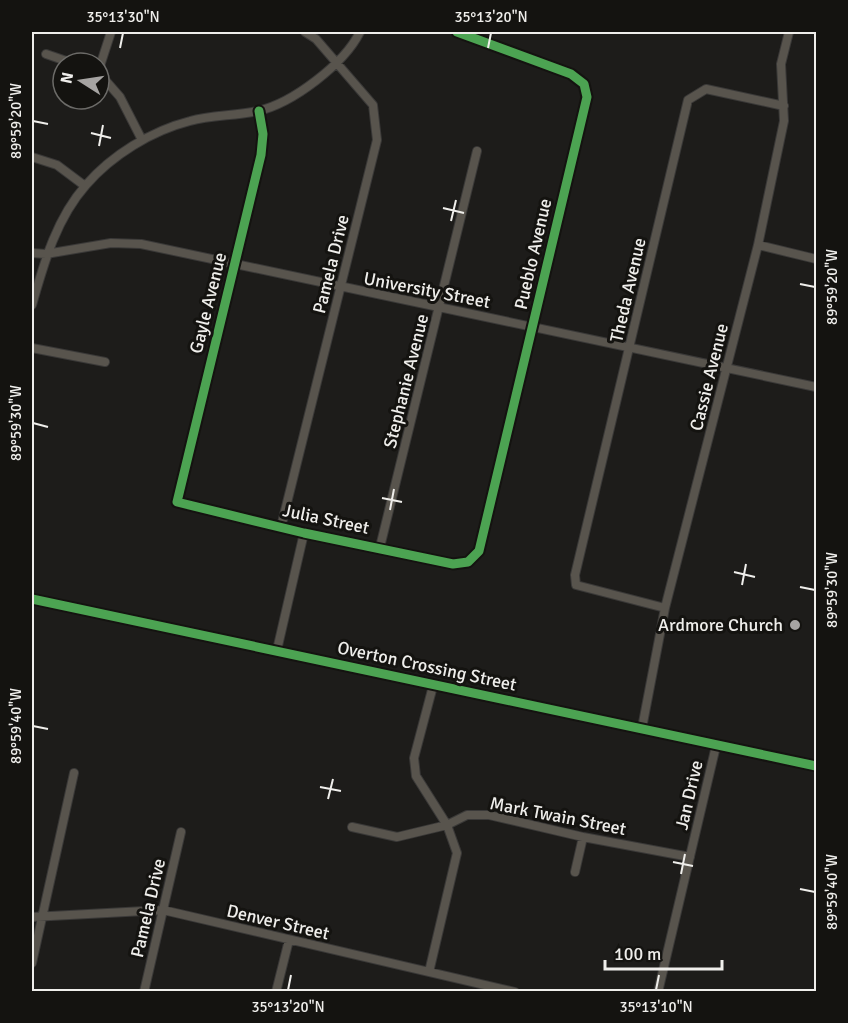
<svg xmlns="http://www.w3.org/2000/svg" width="848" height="1023" font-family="Signika,sans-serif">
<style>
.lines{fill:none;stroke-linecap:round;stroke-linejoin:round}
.minor-casing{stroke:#3a3938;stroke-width:10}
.tertiary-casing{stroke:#3a3938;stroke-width:11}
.minor{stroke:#58544d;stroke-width:8}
.tertiary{stroke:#58544d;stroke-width:9}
.cycleway-casing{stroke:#141310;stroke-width:13}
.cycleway{stroke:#4ca352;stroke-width:9}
.ticks{fill:none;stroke:#efeeeb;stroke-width:2}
.poi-dot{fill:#a6a4a2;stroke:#141310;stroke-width:2}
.labels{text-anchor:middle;stroke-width:6;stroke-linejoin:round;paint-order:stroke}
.street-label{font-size:18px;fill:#efeeeb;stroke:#141310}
.poi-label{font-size:18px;fill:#efeeeb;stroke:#141310;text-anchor:end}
.neatline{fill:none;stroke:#efeeeb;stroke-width:2}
.ticks-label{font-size:15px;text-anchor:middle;fill:#efeeeb}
</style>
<rect width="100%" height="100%" fill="#1d1c1a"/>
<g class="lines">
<g class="minor-casing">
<path id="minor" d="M 46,54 L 72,63
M 99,69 L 111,32
M 99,73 L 120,97 L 142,140
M 259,111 L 263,134 L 261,155 L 177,502 L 304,533 L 453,564 L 468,562 L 479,551 L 587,97 L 584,84 L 571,74 L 457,32
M 32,157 L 57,165 L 85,186
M 758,245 L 816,259
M 32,253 L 46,254 L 111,243 L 141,244 L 816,387
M 32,305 C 44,263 56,219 86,185 C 112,155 151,131 190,121 C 211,115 235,116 258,111 C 293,103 344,64 360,32
M 32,348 L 105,362
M 281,527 L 377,140 L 373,105 L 316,39 L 305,32
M 380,547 L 477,151
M 665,608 L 576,585 L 575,575 L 688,100 L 706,89 L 784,106
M 277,650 L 304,533
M 642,728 L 665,608 L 758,245 L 784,121 L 781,64 L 789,32
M 352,827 L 397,837 L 447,825 L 467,815 L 489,815 L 583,837 L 690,857
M 575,872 L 583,837
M 32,917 L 163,910 L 515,992
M 32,963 L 74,773
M 429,972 L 457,853 L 447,825 L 416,776 L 414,758 L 433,686
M 144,992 L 181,832
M 276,992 L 289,940
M 658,992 L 716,746"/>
</g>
<g class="tertiary-casing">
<path id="tertiary" d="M 32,599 L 816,766"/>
</g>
<use href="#minor" class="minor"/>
<use href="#tertiary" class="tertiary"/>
<g class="cycleway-casing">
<path id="cycleway" d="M 259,111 L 263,134 L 261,155 L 177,502 L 304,533 L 453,564 L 468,562 L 479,551 L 587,97 L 584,84 L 571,74 L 457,32
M 32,599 L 816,766"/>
</g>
<use href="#cycleway" class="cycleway"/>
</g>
<path class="ticks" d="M 120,48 L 123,33M 488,48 L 491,33M 33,121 L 48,124M 91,133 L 111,138M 99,146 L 103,125M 443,208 L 464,213M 451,221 L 456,200M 800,284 L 815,287M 33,423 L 48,427M 382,498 L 402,502M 390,510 L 394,489M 734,572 L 755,577M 742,585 L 746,564M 800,587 L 815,590M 33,726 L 48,729M 320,787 L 341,791M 328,799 L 333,779M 673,862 L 693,866M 681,874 L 685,854M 800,889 L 815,892M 288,990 L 291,975M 656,990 L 659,975"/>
<circle class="poi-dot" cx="795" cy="625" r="6"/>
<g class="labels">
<g class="street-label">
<text transform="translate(533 254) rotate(-77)" y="6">Pueblo Avenue</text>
<text transform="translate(331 264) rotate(-76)" y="6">Pamela Drive</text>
<text transform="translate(427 290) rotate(11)" y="6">University Street</text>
<text transform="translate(628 290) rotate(-77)" y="6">Theda Avenue</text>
<text transform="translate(208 303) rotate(-76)" y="6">Gayle Avenue</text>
<text transform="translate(709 377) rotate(-76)" y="6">Cassie Avenue</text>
<text transform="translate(406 381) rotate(-76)" y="6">Stephanie Avenue</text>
<text transform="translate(326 519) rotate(12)" y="6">Julia Street</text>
<text transform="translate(427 666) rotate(12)" y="6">Overton Crossing Street</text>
<text transform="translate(689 795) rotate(-77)" y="6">Jan Drive</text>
<text transform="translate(558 816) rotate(11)" y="6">Mark Twain Street</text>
<text transform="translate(148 908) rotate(-77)" y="6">Pamela Drive</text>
<text transform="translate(278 922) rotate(13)" y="6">Denver Street</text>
</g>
<g class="poi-label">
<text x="783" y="631">Ardmore Church</text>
</g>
</g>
<rect width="848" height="1023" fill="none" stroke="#141310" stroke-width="66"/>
<g transform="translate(81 81) rotate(282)"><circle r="28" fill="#141310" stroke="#6c6b68" stroke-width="1.5"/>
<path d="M0-4.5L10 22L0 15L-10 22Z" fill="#a6a4a2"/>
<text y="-9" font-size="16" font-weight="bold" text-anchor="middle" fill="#efeeeb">N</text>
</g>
<path d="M605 960v9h117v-9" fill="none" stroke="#efeeeb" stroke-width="3"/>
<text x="614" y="960" font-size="18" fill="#efeeeb" stroke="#141310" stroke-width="4.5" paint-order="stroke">100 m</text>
<rect x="33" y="33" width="782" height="957" class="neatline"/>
<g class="ticks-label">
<text x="123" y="22">35°13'30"N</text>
<text x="491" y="22">35°13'20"N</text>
<text transform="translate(16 121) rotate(-90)" y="5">89°59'20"W</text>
<text transform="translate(832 287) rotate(-90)" y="5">89°59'20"W</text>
<text transform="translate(16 423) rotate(-90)" y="5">89°59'30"W</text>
<text transform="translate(832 590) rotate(-90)" y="5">89°59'30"W</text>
<text transform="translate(16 726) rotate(-90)" y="5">89°59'40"W</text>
<text transform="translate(832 892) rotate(-90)" y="5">89°59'40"W</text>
<text x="288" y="1012">35°13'20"N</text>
<text x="656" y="1012">35°13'10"N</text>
</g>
</svg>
